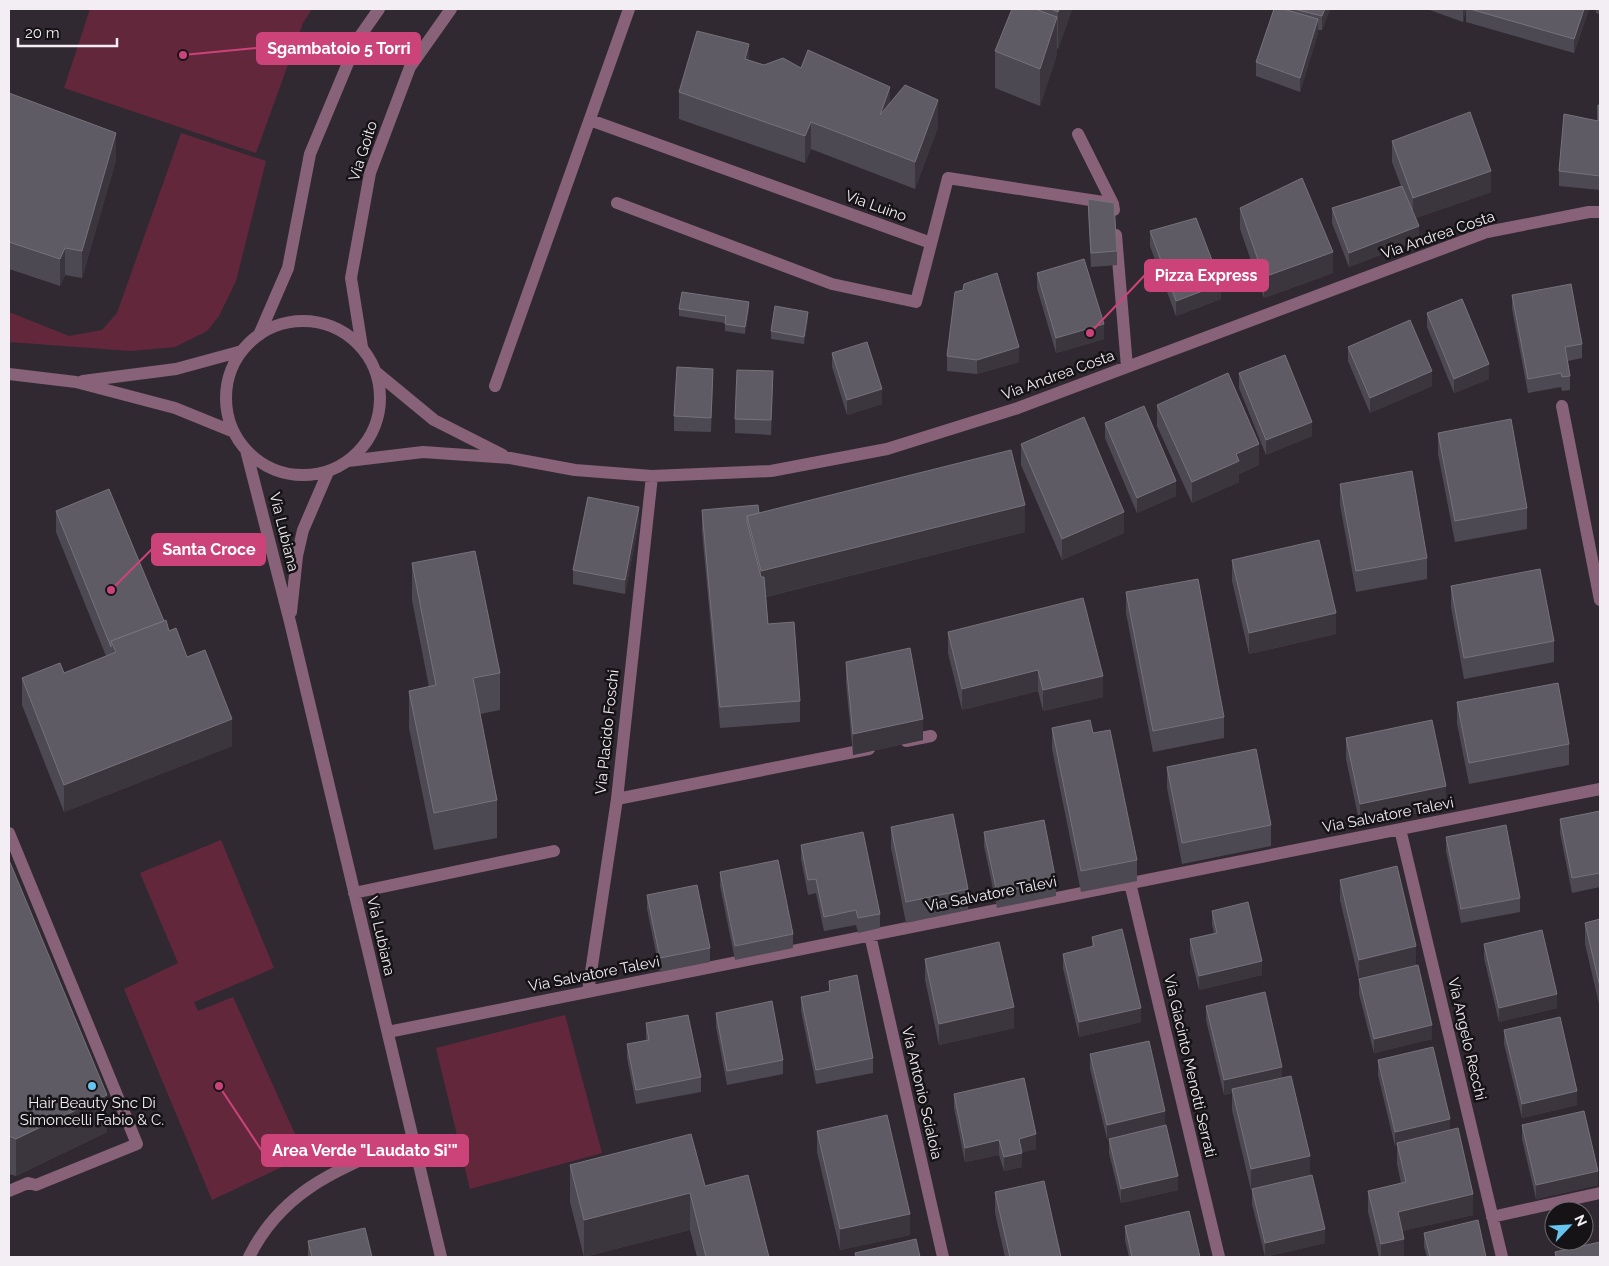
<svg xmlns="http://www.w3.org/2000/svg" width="1609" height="1266" font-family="Raleway,sans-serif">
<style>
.green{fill:#63273c}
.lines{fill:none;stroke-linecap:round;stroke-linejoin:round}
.minor{stroke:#886279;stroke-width:12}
.wall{fill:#4d4953}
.shaded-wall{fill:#3b353e}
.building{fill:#5f5b64;stroke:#76727b}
.poi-dot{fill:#66c4ef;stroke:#161317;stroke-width:2}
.labels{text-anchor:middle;stroke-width:5;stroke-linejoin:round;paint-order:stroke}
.street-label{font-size:15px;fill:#f3eef4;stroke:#161317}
.poi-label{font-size:15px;fill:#f3eef4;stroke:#161317}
.leader{fill:none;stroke:#cc437a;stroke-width:2}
.callout-dot{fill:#cc437a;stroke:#161317;stroke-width:2}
.callout{fill:#cc437a;stroke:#cc437a;stroke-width:2}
.callout-label{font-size:16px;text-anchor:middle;font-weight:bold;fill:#fff}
</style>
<rect width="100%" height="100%" fill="#312931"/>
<path class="green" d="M 90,9 L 312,9 L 303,23 L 256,153 L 64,88 Z
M 181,133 L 266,161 L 236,281 L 219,316 L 207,331 L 175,347 L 131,351 L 9,342 L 9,312 L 69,336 L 102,330 L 117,313 Z
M 221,840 L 274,968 L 194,1002 L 198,1011 L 233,997 L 305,1156 L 212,1200 L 124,989 L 178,963 L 140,873 Z
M 565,1015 L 602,1153 L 470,1189 L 436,1048 Z"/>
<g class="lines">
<path class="minor" d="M 590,120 L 931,243
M 1078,134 L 1113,204 L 1114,210
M 617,203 L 832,284 L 916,302 L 948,178 L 1103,202
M 1116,235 L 1127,367
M226 398a77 77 0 1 1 154 0a77 77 0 1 1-154 0Z
M 259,335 L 288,268 L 310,154 L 358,39 L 379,9
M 362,347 L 351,278 L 370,173 L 410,67 L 451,9
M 377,373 L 434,420 L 503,455
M 9,374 L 76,382 L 175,408 L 234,432
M 83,381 L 176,369 L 242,351
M 495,386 L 629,9
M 1562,406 L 1600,600
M 246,450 L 290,622 L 441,1257
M 348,461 L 423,452 L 510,458 L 575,470 L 652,476 L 771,471 L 887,449 L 1018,408 L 1487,232 L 1589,212 L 1600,212
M 291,612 L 297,556 L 303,530 L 328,472
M 906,741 L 931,736
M 617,799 L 869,749
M 1400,829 L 1502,1257
M 9,833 L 137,1144 L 36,1185 L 28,1183 L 9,1191
M 1130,883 L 1219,1257
M 354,893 L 554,851
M 870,935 L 943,1257
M 588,992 L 617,799 L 652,476
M 388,1032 L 1600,789
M 1492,1217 L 1600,1193
M 249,1257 C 284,1186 345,1167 413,1138"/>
</g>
<path class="wall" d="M 1012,9 L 1072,9 L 1058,49 L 1057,48 L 1057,54 L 1040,106 L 995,88 L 995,51 Z
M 1274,9 L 1330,9 L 1322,30 L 1318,30 L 1318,33 L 1300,92 L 1256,76 L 1256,62 Z
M 1427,9 L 1466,9 L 1463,22 Z
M 1466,9 L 1589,9 L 1574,53 L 1466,22 Z
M 1596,9 L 1600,9 L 1600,14 L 1596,13 Z
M 749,61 L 764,65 L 801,68 L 890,103 L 938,127 L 915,189 L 811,149 L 805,163 L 679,119 L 679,92 Z
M 9,93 L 116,160 L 82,278 L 65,275 L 60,286 L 9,269 Z
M 1600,105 L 1600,190 L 1559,186 L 1559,171 L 1598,121 Z
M 1392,141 L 1491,192 L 1416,218 L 1419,240 L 1349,267 L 1332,223 L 1332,208 L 1401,186 L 1392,162 Z
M 1088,199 L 1117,251 L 1117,265 L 1091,267 L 1088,213 Z
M 1240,208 L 1333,273 L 1264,298 L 1240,229 Z
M 1150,231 L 1221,299 L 1176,316 L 1150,246 Z
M 1037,273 L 1104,339 L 1056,353 L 1037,288 Z
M 1512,295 L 1582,344 L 1582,358 L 1568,361 L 1570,376 L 1570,390 L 1562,391 L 1561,387 L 1528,393 L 1512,309 Z
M 679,309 L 749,309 L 745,334 L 725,331 L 725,323 L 679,316 Z
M 1427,313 L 1489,379 L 1454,393 L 1427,327 Z
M 808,319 L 804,344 L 771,339 L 771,331 Z
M 1348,347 L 1432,386 L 1370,413 L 1348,361 Z
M 832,353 L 882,404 L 847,415 L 832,367 Z
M 947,356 L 1019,362 L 977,374 L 947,371 Z
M 1239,373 L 1312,436 L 1266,455 L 1239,388 Z
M 713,383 L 711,432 L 674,431 L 674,416 Z
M 773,386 L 771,435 L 735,433 L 735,419 Z
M 1157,405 L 1259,465 L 1239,474 L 1239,482 L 1192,503 L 1157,426 Z
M 1105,423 L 1176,496 L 1137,513 L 1105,438 Z
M 1438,433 L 1527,508 L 1527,529 L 1455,542 L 1438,454 Z
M 1021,444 L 1124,533 L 1062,560 L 1021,465 Z
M 1340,484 L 1427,558 L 1427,579 L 1356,592 L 1340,505 Z
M 702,510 L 759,513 L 1025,532 L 766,597 L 768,624 L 800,701 L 800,722 L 720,728 L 702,531 Z
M 56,511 L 164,621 L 187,657 L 232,746 L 64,812 L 22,705 L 22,678 L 64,673 L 106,656 L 56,532 Z
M 639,521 L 625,594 L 573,584 L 573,570 Z
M 1232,560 L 1336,634 L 1249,654 L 1232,581 Z
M 412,563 L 500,673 L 500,710 L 480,714 L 497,800 L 497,838 L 434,850 L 409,728 L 409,691 L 429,687 L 412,600 Z
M 1451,586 L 1554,641 L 1554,662 L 1464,679 L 1451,607 Z
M 1126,592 L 1224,717 L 1224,738 L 1153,752 L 1126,613 Z
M 948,632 L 1103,697 L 1043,711 L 1038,691 L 962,710 L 948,653 Z
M 846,662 L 923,740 L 853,755 L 846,683 Z
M 1457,702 L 1569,744 L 1569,765 L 1469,784 L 1457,723 Z
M 1052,728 L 1093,733 L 1137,860 L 1137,881 L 1081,892 L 1052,749 Z
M 1346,738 L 1446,807 L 1360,825 L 1346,759 Z
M 1167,767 L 1271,825 L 1271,846 L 1182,864 L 1167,788 Z
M 1600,811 L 1600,887 L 1572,893 L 1560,833 L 1560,819 Z
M 891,827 L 968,889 L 968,910 L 906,923 L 891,848 Z
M 984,832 L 1056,881 L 1056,896 L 997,908 L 984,846 Z
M 1446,837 L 1520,898 L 1520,912 L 1461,923 L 1446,851 Z
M 801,845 L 880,914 L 880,928 L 858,933 L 856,925 L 824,931 L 816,893 L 808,895 L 801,859 Z
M 9,860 L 107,1132 L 16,1176 L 9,1174 Z
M 720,872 L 793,934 L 793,948 L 735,960 L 720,886 Z
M 1340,880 L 1416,966 L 1432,1039 L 1374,1053 L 1359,994 L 1359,981 L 1340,900 Z
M 647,895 L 710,948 L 710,962 L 660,972 L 647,909 Z
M 1212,911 L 1262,975 L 1199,990 L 1190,953 L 1190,939 L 1214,933 L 1212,925 Z
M 1600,919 L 1600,1008 L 1585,944 L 1585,923 Z
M 1092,937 L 1141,1022 L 1079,1037 L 1063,968 L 1063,954 L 1092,947 Z
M 1484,944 L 1557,1008 L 1499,1022 L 1484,958 Z
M 925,959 L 1014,1028 L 939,1045 L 925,980 Z
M 829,981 L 873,1058 L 873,1073 L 816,1084 L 801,1011 L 801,997 L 829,991 Z
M 1206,1006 L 1282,1078 L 1310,1176 L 1325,1243 L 1265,1257 L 1252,1204 L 1252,1190 L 1251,1190 L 1232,1110 L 1232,1093 L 1224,1095 L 1206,1020 Z
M 716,1013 L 783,1060 L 783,1074 L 727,1085 L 716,1027 Z
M 646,1023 L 701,1077 L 701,1092 L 636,1104 L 627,1058 L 627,1044 L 646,1040 Z
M 1504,1030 L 1577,1105 L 1522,1118 L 1504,1044 Z
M 1090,1054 L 1165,1125 L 1107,1139 L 1090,1069 Z
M 1378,1060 L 1450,1130 L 1473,1215 L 1402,1231 L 1404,1257 L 1379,1257 L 1368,1212 L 1368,1191 L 1401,1183 L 1397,1164 L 1397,1146 L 1395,1146 L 1378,1075 Z
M 954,1094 L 1036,1149 L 1022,1152 L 1022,1167 L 1004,1171 L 999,1155 L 965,1162 L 954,1108 Z
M 1522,1125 L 1598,1185 L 1536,1199 L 1522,1139 Z
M 817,1131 L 910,1235 L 840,1250 L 817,1152 Z
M 1109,1139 L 1178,1190 L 1121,1203 L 1109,1153 Z
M 570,1165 L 705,1186 L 769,1257 L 697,1257 L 690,1230 L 584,1257 L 570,1202 Z
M 995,1192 L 1061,1257 L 1005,1257 L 995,1213 Z
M 1125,1226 L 1200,1257 L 1129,1257 L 1125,1240 Z
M 1424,1233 L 1486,1257 L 1427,1257 L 1424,1247 Z
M 308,1241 L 372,1257 L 308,1257 Z"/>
<path class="shaded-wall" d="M 1059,9 L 1072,9 L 1058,49 L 1058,12 Z
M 1325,9 L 1330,9 L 1322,30 L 1322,16 Z
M 1463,9 L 1466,9 L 1463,22 Z
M 1584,9 L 1589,9 L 1574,53 L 1574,39 Z
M 1057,17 L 1057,54 L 1040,106 L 1040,69 Z
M 1318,19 L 1318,33 L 1300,92 L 1300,78 Z
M 749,44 L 749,71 L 745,59 Z
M 890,87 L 890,114 L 880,115 Z
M 938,100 L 938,127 L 915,189 L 915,162 Z
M 811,122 L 811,149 L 805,163 L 805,136 Z
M 116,133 L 116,160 L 82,278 L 82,251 Z
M 1491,171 L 1491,192 L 1413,219 L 1413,198 Z
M 1419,226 L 1419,240 L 1349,267 L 1349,253 Z
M 65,248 L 65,275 L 60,286 L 60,259 Z
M 1333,252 L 1333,273 L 1264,298 L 1264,277 Z
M 1221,284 L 1221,299 L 1176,316 L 1176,301 Z
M 749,302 L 749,309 L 745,334 L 745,327 Z
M 808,312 L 808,319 L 804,344 L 804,337 Z
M 1104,324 L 1104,339 L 1056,353 L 1056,338 Z
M 1019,347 L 1019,362 L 977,374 L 977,360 Z
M 1489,364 L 1489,379 L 1454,393 L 1454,379 Z
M 713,369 L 713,383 L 711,432 L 711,418 Z
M 773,371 L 773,386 L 771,435 L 771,420 Z
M 1432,371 L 1432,386 L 1370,413 L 1370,398 Z
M 882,389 L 882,404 L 847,415 L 847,400 Z
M 1312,422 L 1312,436 L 1266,455 L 1266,440 Z
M 1259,444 L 1259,465 L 1239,474 L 1239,482 L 1192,503 L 1192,482 L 1236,454 Z
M 1176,481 L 1176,496 L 1137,513 L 1137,498 Z
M 1025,505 L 1025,532 L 761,598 L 761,571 Z
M 639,507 L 639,521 L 625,594 L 625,580 Z
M 1124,512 L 1124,533 L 1062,560 L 1062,539 Z
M 1336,613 L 1336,634 L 1249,654 L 1249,633 Z
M 1038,670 L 1038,691 L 962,710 L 962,689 Z
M 1103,676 L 1103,697 L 1043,711 L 1043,690 Z
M 232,719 L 232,746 L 64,812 L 64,785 Z
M 923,719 L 923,740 L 853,755 L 853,734 Z
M 1446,786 L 1446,807 L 1360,825 L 1360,804 Z
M 1416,946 L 1416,967 L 1359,981 L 1359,960 Z
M 1262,961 L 1262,975 L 1199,990 L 1199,976 Z
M 1557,994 L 1557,1008 L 1499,1022 L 1499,1008 Z
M 1014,1007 L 1014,1028 L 939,1045 L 939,1024 Z
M 1141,1008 L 1141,1022 L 1079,1037 L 1079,1022 Z
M 1432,1025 L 1432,1039 L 1374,1053 L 1374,1039 Z
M 1282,1067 L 1282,1081 L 1232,1089 L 1232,1093 L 1224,1095 L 1224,1080 Z
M 1577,1091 L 1577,1105 L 1522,1118 L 1522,1104 Z
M 107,1095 L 107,1132 L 16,1176 L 16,1139 Z
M 1165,1111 L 1165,1125 L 1107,1139 L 1107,1125 Z
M 1450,1119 L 1450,1133 L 1397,1143 L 1397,1146 L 1395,1146 L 1395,1132 Z
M 1036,1134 L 1036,1149 L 1019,1153 L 1019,1139 Z
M 999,1140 L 999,1155 L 965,1162 L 965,1148 Z
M 1022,1153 L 1022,1167 L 1004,1171 L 1004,1157 Z
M 1310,1156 L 1310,1177 L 1251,1190 L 1251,1169 Z
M 1598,1171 L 1598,1185 L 1536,1199 L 1536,1185 Z
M 1178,1176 L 1178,1190 L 1121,1203 L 1121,1189 Z
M 690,1193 L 690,1230 L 584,1257 L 584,1220 Z
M 1473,1194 L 1473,1215 L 1398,1232 L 1398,1212 Z
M 910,1214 L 910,1235 L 840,1250 L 840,1229 Z
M 1325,1229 L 1325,1243 L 1265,1257 L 1265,1243 Z
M 1404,1239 L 1404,1257 L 1381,1257 L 1381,1244 Z"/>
<path class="building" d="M 1012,9 L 1035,9 L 1057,17 L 1040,69 L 995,51 Z
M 1051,9 L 1059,9 L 1058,12 Z
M 1274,9 L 1283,9 L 1318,19 L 1300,78 L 1256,62 Z
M 1294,9 L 1325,9 L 1322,16 Z
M 1470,9 L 1584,9 L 1574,39 Z
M 697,31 L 749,44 L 745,59 L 764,65 L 783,58 L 801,68 L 808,50 L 890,87 L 880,115 L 905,85 L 938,100 L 915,162 L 811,122 L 805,136 L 679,92 Z
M 9,93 L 116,133 L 82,251 L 65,248 L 60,259 L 9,242 Z
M 1598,105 L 1600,105 L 1600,176 L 1559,171 L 1564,114 L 1598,121 Z
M 1470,112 L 1491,171 L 1413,198 L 1392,141 Z
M 1302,178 L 1333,252 L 1264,277 L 1240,208 Z
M 1402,186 L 1419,226 L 1349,253 L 1332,208 Z
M 1088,199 L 1114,203 L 1117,251 L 1091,253 Z
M 1196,218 L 1221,284 L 1176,301 L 1150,231 Z
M 1084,259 L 1104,324 L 1056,338 L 1037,273 Z
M 997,273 L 1019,347 L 977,360 L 947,356 L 955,292 L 963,290 L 964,284 Z
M 1571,284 L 1582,344 L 1565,347 L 1570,376 L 1562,377 L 1561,373 L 1528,379 L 1512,295 Z
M 682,292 L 749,302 L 745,327 L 725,324 L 726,316 L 679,309 Z
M 1462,299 L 1489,364 L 1454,379 L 1427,313 Z
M 775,306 L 808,312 L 804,337 L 771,331 Z
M 1410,320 L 1432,371 L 1370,398 L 1348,347 Z
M 867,342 L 882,389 L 847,400 L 832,353 Z
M 1285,355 L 1312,422 L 1266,440 L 1239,373 Z
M 677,367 L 713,369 L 711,418 L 674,416 Z
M 737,370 L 773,371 L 771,420 L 735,419 Z
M 1228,373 L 1259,444 L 1236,454 L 1239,461 L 1192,482 L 1157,405 Z
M 1144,406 L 1176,481 L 1137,498 L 1105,423 Z
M 1084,417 L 1124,512 L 1062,539 L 1021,444 Z
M 1511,419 L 1527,508 L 1455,521 L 1438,433 Z
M 1011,450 L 1025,505 L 761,571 L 747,516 Z
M 1412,471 L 1427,558 L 1356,571 L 1340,484 Z
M 109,489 L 164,621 L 111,641 L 111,647 L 56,511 Z
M 588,497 L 639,507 L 625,580 L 573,570 Z
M 758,505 L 759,513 L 747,516 L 747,522 L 761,577 L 764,577 L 768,624 L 794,622 L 800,701 L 720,707 L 702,510 Z
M 1319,540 L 1336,613 L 1249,633 L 1232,560 Z
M 475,551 L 500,673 L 473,678 L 497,800 L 434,813 L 409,691 L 436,685 L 412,563 Z
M 1540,569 L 1554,641 L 1464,658 L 1451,586 Z
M 1198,579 L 1224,717 L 1153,731 L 1126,592 Z
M 1083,598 L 1103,676 L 1043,690 L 1038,670 L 962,689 L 948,632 Z
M 166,620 L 169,631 L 176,628 L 187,657 L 205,650 L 232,719 L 64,785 L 22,678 L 60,663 L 64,673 L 116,652 L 111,641 Z
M 910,648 L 923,719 L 853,734 L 846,662 Z
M 1558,683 L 1569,744 L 1469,763 L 1457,702 Z
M 1090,720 L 1093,733 L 1110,730 L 1137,860 L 1081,871 L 1052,728 Z
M 1432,720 L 1446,786 L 1360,804 L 1346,738 Z
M 1256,749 L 1271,825 L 1182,843 L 1167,767 Z
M 1600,811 L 1600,873 L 1572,878 L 1560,819 Z
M 953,814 L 968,889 L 906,902 L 891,827 Z
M 1044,820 L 1056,881 L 997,893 L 984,832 Z
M 1506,825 L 1520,898 L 1461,909 L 1446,837 Z
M 863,832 L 880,914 L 858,918 L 856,910 L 824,917 L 816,879 L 808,880 L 801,845 Z
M 9,860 L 107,1095 L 16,1139 L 9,1136 Z
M 778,860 L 793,934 L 735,946 L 720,872 Z
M 1397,866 L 1416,946 L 1359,960 L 1340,880 Z
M 697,885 L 710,948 L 660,958 L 647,895 Z
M 1248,902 L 1262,961 L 1199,976 L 1190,939 L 1217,933 L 1212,911 Z
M 1600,919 L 1600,987 L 1585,923 Z
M 1122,929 L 1141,1008 L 1079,1022 L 1063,954 L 1094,946 L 1092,937 Z
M 1542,930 L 1557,994 L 1499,1008 L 1484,944 Z
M 999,942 L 1014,1007 L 939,1024 L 925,959 Z
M 1418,965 L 1432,1025 L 1374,1039 L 1359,979 Z
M 857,975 L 873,1058 L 816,1070 L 801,997 L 830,991 L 829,981 Z
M 1265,992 L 1282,1067 L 1224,1080 L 1206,1006 Z
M 772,1001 L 783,1060 L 727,1071 L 716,1013 Z
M 688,1015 L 701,1077 L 636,1090 L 627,1044 L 649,1040 L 646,1023 Z
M 1560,1017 L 1577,1091 L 1522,1104 L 1504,1030 Z
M 1149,1041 L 1165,1111 L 1107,1125 L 1090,1054 Z
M 1433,1047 L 1450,1119 L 1395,1132 L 1378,1060 Z
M 1291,1076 L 1310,1156 L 1251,1169 L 1232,1089 Z
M 1024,1078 L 1036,1134 L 1019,1139 L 1022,1153 L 1004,1157 L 999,1140 L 965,1148 L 954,1094 Z
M 1584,1111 L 1598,1171 L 1536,1185 L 1522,1125 Z
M 887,1115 L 910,1214 L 840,1229 L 817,1131 Z
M 1166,1125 L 1178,1176 L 1121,1189 L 1109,1139 Z
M 1458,1128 L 1473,1194 L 1398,1212 L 1404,1239 L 1381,1244 L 1368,1191 L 1406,1182 L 1397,1143 Z
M 691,1134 L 705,1186 L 748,1175 L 769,1257 L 706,1257 L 690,1193 L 584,1220 L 570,1165 Z
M 1312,1175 L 1325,1229 L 1265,1243 L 1252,1189 Z
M 1044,1181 L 1061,1257 L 1010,1257 L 995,1192 Z
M 1189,1211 L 1200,1257 L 1132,1257 L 1125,1226 Z
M 1478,1220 L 1486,1257 L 1430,1257 L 1424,1233 Z
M 365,1228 L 372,1257 L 312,1257 L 308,1241 Z
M 916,1239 L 920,1257 L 856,1257 L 855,1253 Z
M 1600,1242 L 1600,1257 L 1556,1257 L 1555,1252 Z"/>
<circle class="poi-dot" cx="92" cy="1086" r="5"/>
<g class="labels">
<g class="street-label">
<text transform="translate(363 151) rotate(-72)" y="5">Via Goito</text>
<text transform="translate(876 206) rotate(20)" y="5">Via Luino</text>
<text transform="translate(1438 235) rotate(-19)" y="5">Via Andrea Costa</text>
<text transform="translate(1058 375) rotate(-20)" y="5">Via Andrea Costa</text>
<text transform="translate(284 532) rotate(76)" y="5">Via Lubiana</text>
<text transform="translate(607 732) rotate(-84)" y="5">Via Placido Foschi</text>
<text transform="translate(1388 815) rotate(-11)" y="5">Via Salvatore Talevi</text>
<text transform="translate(991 894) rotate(-11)" y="5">Via Salvatore Talevi</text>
<text transform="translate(381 936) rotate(77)" y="5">Via Lubiana</text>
<text transform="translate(594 974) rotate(-11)" y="5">Via Salvatore Talevi</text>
<text transform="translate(1467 1039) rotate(77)" y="5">Via Angelo Recchi</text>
<text transform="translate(1190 1066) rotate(77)" y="5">Via Giacinto Menotti Serrati</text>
<text transform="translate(922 1093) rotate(77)" y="5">Via Antonio Scialoia</text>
</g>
<g class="poi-label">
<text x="92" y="1108">Hair Beauty Snc Di<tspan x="92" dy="17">Simoncelli Fabio &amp; C.</tspan></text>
</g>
</g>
<path class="leader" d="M183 55L257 48M1090 333L1145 275M111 590L152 549M219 1086L262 1151"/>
<g class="callout-dot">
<circle cx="183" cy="55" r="5"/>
<circle cx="1090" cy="333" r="5"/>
<circle cx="111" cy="590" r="5"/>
<circle cx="219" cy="1086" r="5"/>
</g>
<g class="callout">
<rect x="257" y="33" width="163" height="31" rx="5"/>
<rect x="1145" y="260" width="123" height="31" rx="5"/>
<rect x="152" y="534" width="113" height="31" rx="5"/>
<rect x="262" y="1135" width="206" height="31" rx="5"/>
</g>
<g class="callout-label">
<text x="339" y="54">Sgambatoio 5 Torri</text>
<text x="1206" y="281">Pizza Express</text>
<text x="209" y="555">Santa Croce</text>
<text x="365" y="1156">Area Verde "Laudato Si'"</text>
</g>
<rect width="1609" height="1266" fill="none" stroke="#f3eef4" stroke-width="20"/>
<g transform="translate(1569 1226) rotate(65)"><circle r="24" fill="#161317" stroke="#6e6b6f"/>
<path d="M0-4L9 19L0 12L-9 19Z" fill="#66c4ef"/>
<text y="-8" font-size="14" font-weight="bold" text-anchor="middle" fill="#f3eef4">N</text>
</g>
<path d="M18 38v8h99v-8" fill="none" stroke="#f3eef4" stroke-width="2.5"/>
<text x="25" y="38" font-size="15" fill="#f3eef4" stroke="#161317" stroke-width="4" paint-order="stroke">20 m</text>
</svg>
